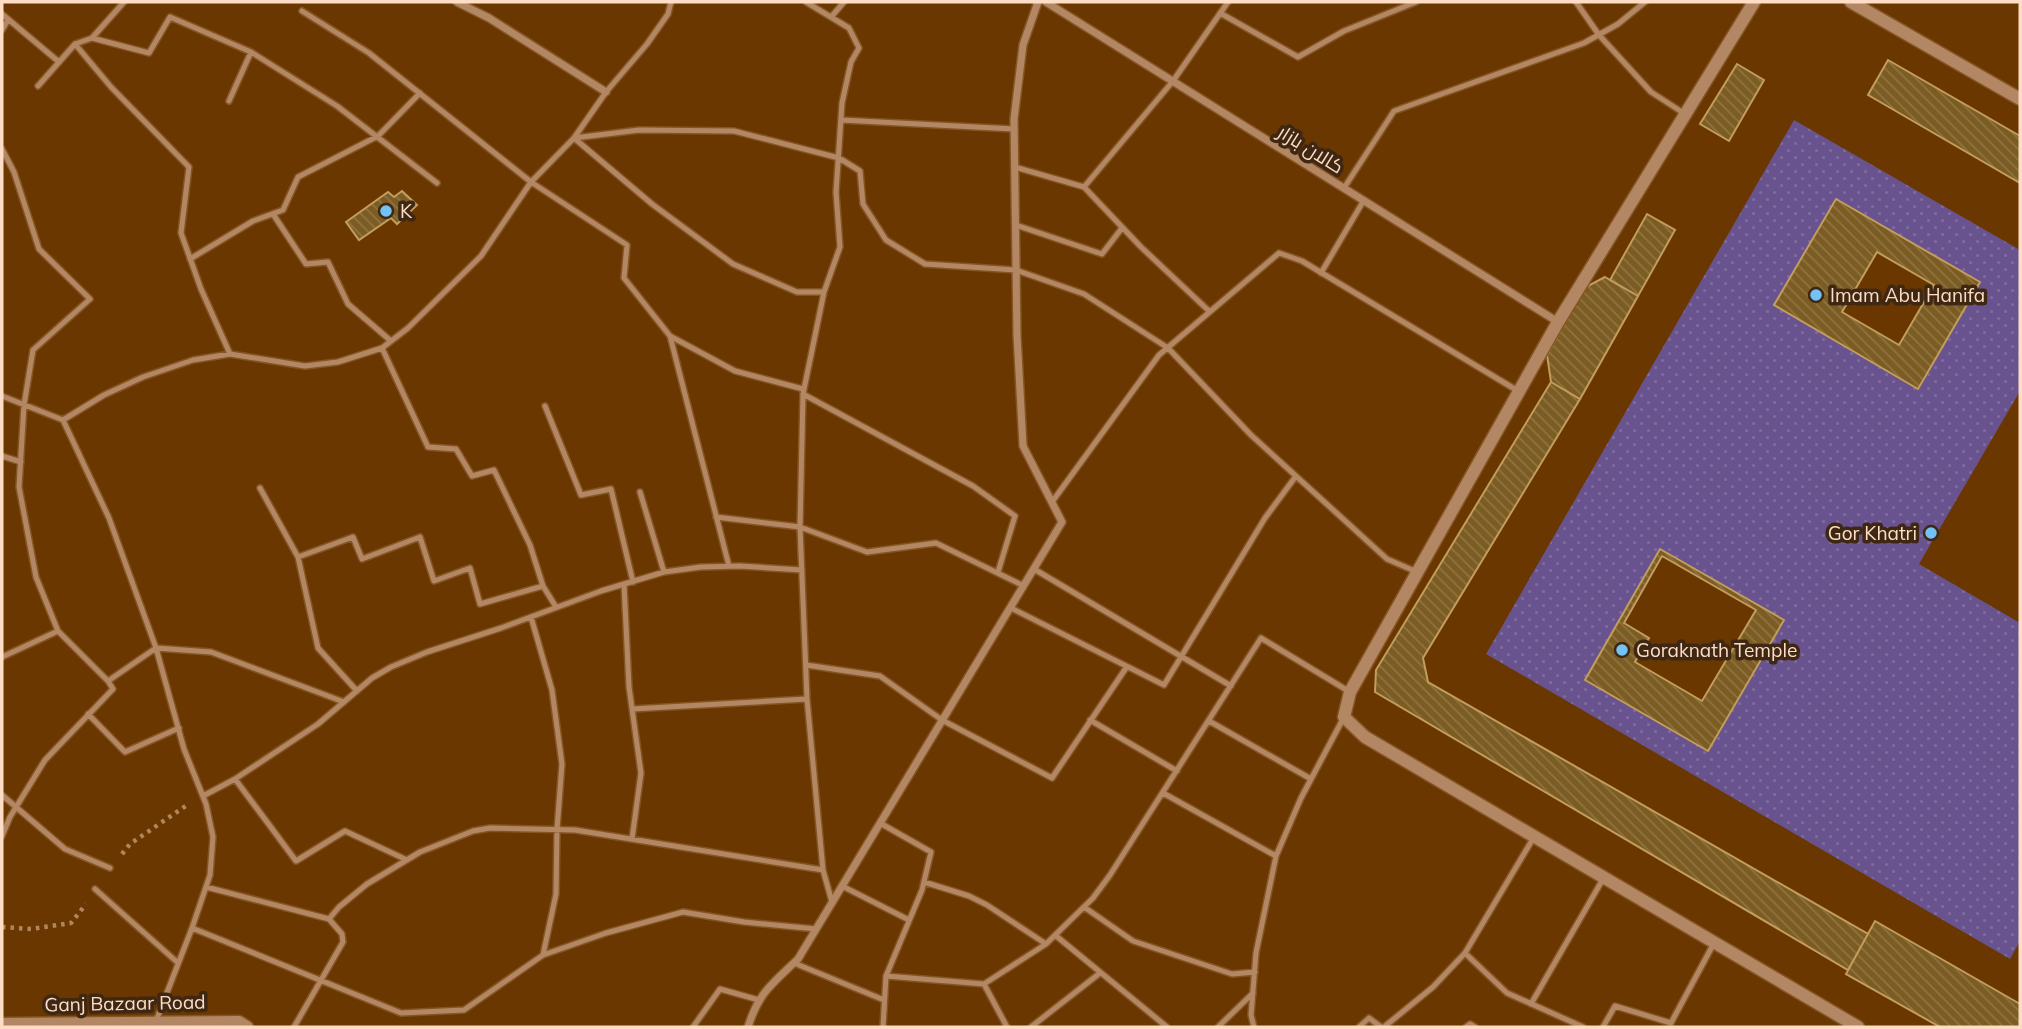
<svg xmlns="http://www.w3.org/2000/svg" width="2022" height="1029" font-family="Mulish,Cairo,sans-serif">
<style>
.green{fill:url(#green-dots);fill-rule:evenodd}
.building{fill:url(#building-back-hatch);stroke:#c39d5c;stroke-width:2;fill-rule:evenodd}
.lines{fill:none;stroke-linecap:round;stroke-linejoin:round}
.service-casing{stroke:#845523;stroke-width:8}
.minor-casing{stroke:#845523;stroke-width:10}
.tertiary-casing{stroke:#845523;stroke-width:15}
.path{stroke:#b0865d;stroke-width:4.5;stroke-dasharray:3.5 5;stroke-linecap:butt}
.service{stroke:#b38763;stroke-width:5}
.minor{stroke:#b38763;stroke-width:7}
.tertiary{stroke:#b38763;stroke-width:12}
.poi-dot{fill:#73c1f5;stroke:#3e2713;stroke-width:2.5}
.labels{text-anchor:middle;stroke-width:7;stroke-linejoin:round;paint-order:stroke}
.street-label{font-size:19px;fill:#fdddc5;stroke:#3e2713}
.poi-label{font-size:19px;fill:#fdddc5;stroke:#3e2713;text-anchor:start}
</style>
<defs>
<pattern id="green-dots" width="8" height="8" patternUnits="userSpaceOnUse" patternTransform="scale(1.75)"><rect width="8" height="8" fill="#68538e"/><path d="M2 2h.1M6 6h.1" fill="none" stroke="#7e6b9c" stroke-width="1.8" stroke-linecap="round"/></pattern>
<pattern id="building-back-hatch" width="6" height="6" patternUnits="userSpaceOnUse" patternTransform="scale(1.75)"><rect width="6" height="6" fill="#7b5c23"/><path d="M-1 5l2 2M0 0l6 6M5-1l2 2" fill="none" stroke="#8f7341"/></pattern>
</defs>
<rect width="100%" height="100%" fill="#6a3700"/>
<path class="green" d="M 1794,120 L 2020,250 L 2020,391 L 1919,564 L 2020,623 L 2020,941 L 2010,959 L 1486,654 ZM 1836,199 L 1979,283 L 1918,388 L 1774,305 ZM 1660,550 L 1783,620 L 1708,751 L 1585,680 Z"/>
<path class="building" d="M 1888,60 L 2020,136 L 2020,183 L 1868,95 Z
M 1737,64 L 1764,80 L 1729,141 L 1700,124 Z
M 402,191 L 417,205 L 397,224 L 391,218 L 359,240 L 346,222 L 388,192 L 394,197 Z
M 1836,199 L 1980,282 L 1918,389 L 1774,305 ZM 1877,252 L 1934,285 L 1899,345 L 1842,312 Z
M 1647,214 L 1675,230 L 1638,296 L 1610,280 Z
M 1605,277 L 1638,296 L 1580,399 L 1551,382 L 1547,355 L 1584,288 Z
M 1551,382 L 1580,399 L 1423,658 L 1428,682 L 1868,934 L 1848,970 L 1375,692 L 1376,670 Z
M 1660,549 L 1784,620 L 1708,751 L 1585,680 ZM 1662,556 L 1756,610 L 1702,701 L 1635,662 L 1649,638 L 1624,623 Z
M 1875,921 L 2020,1004 L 2020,1027 L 1940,1027 L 1846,974 Z"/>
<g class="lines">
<g class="service-casing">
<path id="service" d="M 806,2 L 849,28 L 859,48 L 851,62 L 842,103 L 836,192 L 840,247 L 824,292 L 803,394 L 800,527 L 807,699 L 823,870 L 832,902
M 1576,2 L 1599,35 L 1651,92 L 1685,114
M 302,11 L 369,53 L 531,182 L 627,245 L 624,278 L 670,336 L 735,371 L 803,389
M 1220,13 L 1298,57 L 1344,31 L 1416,2
M 2,14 L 59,62
M 832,16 L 844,2
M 2,30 L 8,20
M 92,38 L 149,53 L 170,17 L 251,52 L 337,106 L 437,183
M 75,44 L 111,87 L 189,167 L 181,233 L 201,289 L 230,354
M 38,86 L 75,44 L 92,38 L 124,2
M 229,101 L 251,52
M 841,120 L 1014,129
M 574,138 L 639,130 L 734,131 L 839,158 L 860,171 L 863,204 L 886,240 L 925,264 L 1016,270 L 1084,294 L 1168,348 L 1251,435 L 1387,559 L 1417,572
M 574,138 L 652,204 L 733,264 L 797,292 L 824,292
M 2,149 L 14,172 L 39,249 L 90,299 L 33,350 L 24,405 L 19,487 L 36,577 L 58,631
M 1015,167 L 1084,187
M 1344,188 L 1394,111 L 1584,43 L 1618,24 L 1645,2
M 273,214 L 306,264 L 328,262 L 348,304 L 391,341
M 1016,225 L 1102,254 L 1122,228
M 190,259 L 253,221 L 283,210 L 298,177 L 378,136 L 420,93
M 1321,273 L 1364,200
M 1209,311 L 1141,247 L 1084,187 L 1173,81 L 1228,2
M 670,336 L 729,566
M 382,348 L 428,447 L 456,449 L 472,476 L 494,470 L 530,545 L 543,586
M 803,394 L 973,486 L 1015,516 L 998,572
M 2,396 L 63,420 L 109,518 L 156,648 L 184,749 L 206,804 L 213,837 L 210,875 L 192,928 L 156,1021
M 545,406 L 581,495 L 611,489 L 633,582
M 63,420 L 104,395 L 143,377 L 193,360 L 230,354 L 305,366 L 338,362 L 382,348 L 408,328 L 481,256 L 531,182 L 574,138 L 606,92 L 647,44 L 668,14 L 671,2
M 2,456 L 21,462
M 260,488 L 298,557 L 318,648 L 357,691
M 640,492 L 664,572
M 1052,502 L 1159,355 L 1279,253 L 1302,261 L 1518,391
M 716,517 L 800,527 L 867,552 L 936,543 L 1024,586
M 298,557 L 353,537 L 362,559 L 420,537 L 434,581 L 470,568 L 480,604 L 543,586 L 556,607
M 1034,569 L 1231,686
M 624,584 L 629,687 L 641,773 L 632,839
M 1011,608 L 1164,685 L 1265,518 L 1296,476
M 531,617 L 552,690 L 562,764 L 557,829 L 556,894 L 543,955
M 2,657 L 58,631 L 108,681
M 806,665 L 880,676 L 942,720 L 1052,778 L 1126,668
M 632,709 L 807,699
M 88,714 L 125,752 L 179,728
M 1090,720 L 1177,771
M 1209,721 L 1311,779
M 235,779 L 296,861 L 345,831 L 407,860
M 1163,793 L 1276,856
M 2,795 L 65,849 L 110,868
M 203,796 L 235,779 L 318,724 L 372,678 L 391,667 L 427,652 L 501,628 L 601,591 L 664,572 L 701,567 L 740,566 L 802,570
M 880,823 L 931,852 L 922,890 L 886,976 L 883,1027
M 2,836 L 10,817 L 45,760 L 113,689 L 108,681 L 156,648 L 211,652 L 344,702
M 924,882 L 969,896 L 987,905 L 1046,944 L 1093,898 L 1110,875 L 1261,638 L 1350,692
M 842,886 L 909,920
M 206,887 L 329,919 L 342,934 L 343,942 L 294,1027
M 95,889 L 177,962
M 1084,907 L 1133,941 L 1232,974 L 1255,972
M 329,919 L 339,907 L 367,884 L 420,852 L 473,831 L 490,828 L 575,830 L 823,870
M 192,928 L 401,1013 L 464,1010 L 543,955 L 606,933 L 683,912 L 744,922 L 816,929
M 1055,935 L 1167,1027
M 1465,953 L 1534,837
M 794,963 L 884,1000
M 886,976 L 984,984 L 1046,944
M 984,984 L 1007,1027
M 1531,1004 L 1603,879
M 693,1027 L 720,989 L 759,1000
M 1031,1027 L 1100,973
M 1218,1027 L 1253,993
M 1254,1027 L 1251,1015 L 1256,953 L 1276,856 L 1301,798 L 1344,717
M 1359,1027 L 1369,1018 L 1381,1027
M 1384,1027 L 1433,987 L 1465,953 L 1507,993 L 1583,1027
M 1466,1027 L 1470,1024 L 1475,1027
M 1603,1027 L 1615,1006 L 1671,1023 L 1714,943"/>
</g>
<g class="minor-casing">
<path id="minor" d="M 457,2 L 489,18 L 606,92
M 1046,2 L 1558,322
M 748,1027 C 759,992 772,984 798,959 L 1062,522 L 1023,446 L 1017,335 L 1014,119 L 1023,45 L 1038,2"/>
</g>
<g class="tertiary-casing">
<path id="tertiary" d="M 1754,2 L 1558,322 L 1350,692 L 1344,717 L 1365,737 L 1858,1027
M 1851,2 L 2020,99
M 2,1024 L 239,1022 L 247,1027"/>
</g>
<path class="path" d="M 122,854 L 130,844 L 187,805
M 2,927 L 31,929 L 71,923 L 86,904"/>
<use href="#service" class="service"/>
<use href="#minor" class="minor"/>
<use href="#tertiary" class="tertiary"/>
</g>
<g class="poi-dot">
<circle cx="386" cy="211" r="7"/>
<circle cx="1816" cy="295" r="7"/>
<circle cx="1931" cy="533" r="7"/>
<circle cx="1622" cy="650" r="7"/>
</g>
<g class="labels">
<g class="street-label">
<text transform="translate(1311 149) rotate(32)" y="7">کالان بازار</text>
<text transform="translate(125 1003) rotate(-1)" y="7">Ganj Bazaar Road</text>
</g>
<g class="poi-label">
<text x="400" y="218">K</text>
<text x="1830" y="302">Imam Abu Hanifa</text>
<text x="1917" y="540" text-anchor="end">Gor Khatri</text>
<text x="1636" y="657">Goraknath Temple</text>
</g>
</g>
<rect width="2022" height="1029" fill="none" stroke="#fdddc5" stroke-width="7"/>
</svg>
